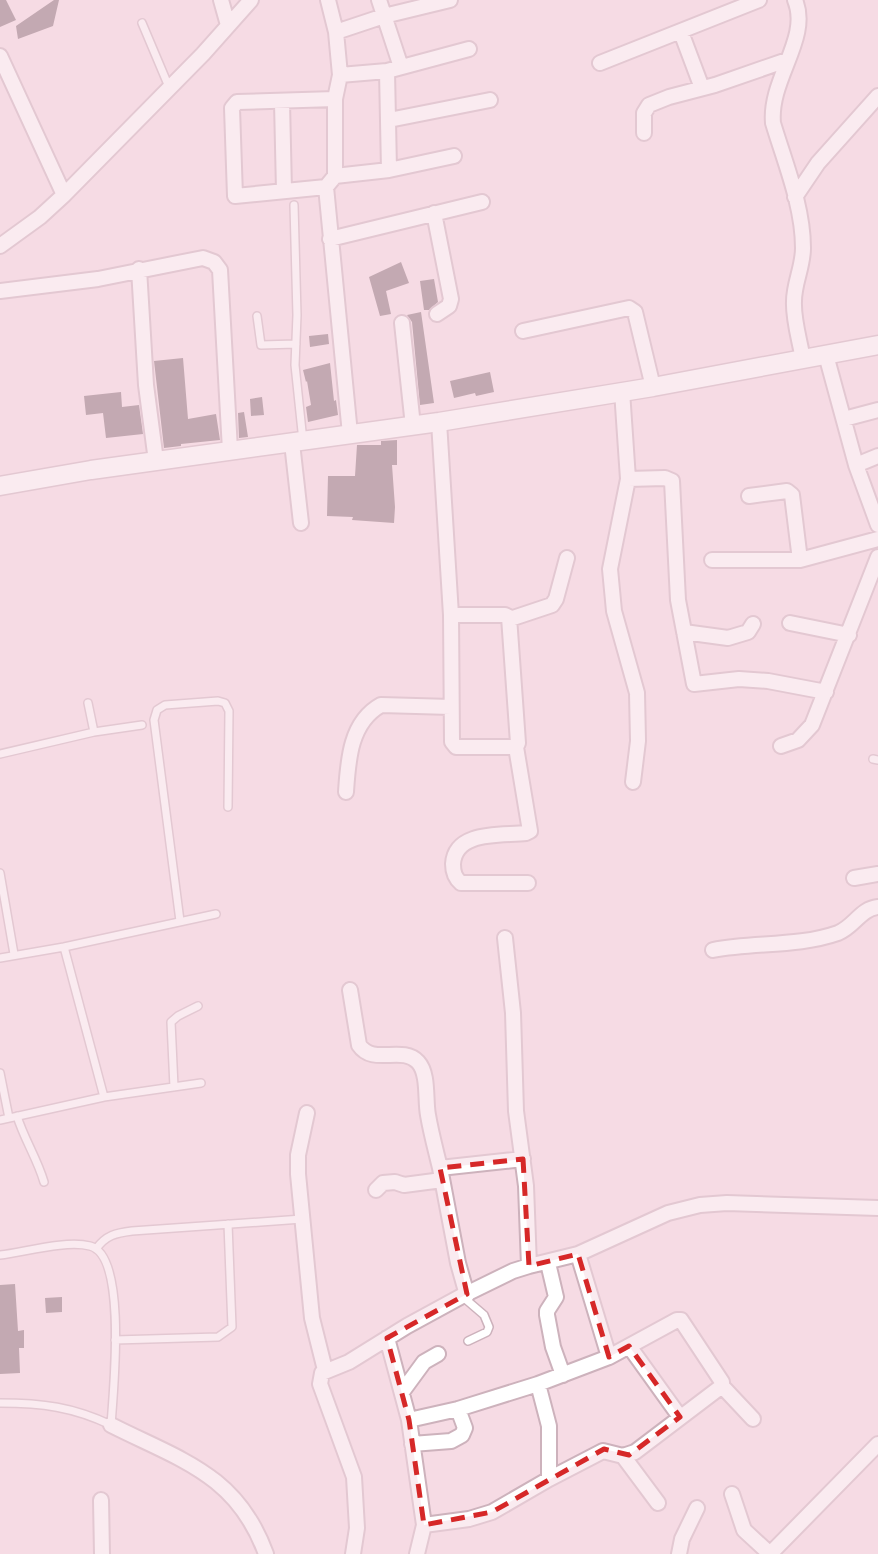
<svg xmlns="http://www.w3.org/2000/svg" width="878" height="1554" font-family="Arial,sans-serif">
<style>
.building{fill:#856d75}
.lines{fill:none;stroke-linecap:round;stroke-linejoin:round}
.service-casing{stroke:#cdb2bc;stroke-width:10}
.minor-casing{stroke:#cdb2bc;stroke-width:18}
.tertiary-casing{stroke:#cdb2bc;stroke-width:21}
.service{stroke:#fff;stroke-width:7}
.minor{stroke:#fff;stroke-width:14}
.tertiary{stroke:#fff;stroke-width:18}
.marked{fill:none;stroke:#d62828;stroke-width:5;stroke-dasharray:14 9;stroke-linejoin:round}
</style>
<rect width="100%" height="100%" fill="#f6dbe4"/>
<path class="building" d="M 0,0 L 6,0 L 16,20 L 0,27 Z
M 54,0 L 59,0 L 53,26 L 18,39 L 16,26 Z
M 401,262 L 409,283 L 386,291 L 391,314 L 380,316 L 369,277 Z
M 434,279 L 438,302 L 429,310 L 424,310 L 420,281 Z
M 421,312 L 434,403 L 420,405 L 412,322 L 407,315 Z
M 328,334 L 329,344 L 310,347 L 309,336 Z
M 183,358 L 188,419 L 216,414 L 220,440 L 181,444 L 181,446 L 164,448 L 154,361 Z
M 330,363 L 334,401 L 336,400 L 338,415 L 308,422 L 306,407 L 311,405 L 307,381 L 306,382 L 303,370 Z
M 490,372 L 494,392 L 476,396 L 475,393 L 454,398 L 450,381 Z
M 121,392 L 122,407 L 139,405 L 143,434 L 106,438 L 103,413 L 86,415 L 84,396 Z
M 262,397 L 264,415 L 251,416 L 250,399 Z
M 244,412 L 248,437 L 239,438 L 238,413 Z
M 397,440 L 397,465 L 392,465 L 395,507 L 394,523 L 352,520 L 353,517 L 327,516 L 328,476 L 355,476 L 357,445 L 381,445 L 381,441 Z
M 15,1284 L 18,1331 L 24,1330 L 24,1348 L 19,1348 L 20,1373 L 0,1374 L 0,1285 Z
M 62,1297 L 62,1312 L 46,1313 L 45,1298 Z"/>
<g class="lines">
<g class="service-casing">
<path id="service" d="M 142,23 L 169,87
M 294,205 L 297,315 L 295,365 L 303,441
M 257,316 L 261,345 L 296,344
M 88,703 L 94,732
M 0,754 L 94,732 L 142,725
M 873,759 L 878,760
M 0,873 L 14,954
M 180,921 L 154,720 L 157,710 L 165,705 L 218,701 L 225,703 L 229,711 L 228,807
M 64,947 L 104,1097
M 0,958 L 64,947 L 216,914
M 0,1073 L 9,1118
M 174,1087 L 171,1022 L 178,1016 L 198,1006
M 17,1116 C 24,1139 37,1158 44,1182
M 0,1120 L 104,1097 L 201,1083
M 96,1249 C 106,1235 116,1233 132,1231 L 302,1219
M 0,1255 C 25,1252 66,1240 90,1246 C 128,1255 113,1394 111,1425 C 73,1407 42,1403 0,1403
M 463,1297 L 484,1315 L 489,1327 L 487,1332 L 468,1341
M 115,1340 L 218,1337 L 232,1327 L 228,1224"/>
</g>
<g class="minor-casing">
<path id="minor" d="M 221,0 L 228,25
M 328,0 L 336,32 L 340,75
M 379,0 L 401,67
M 795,0 C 811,38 769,79 773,123 C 785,163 803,206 803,248 C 803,267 794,283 794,301 C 793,320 800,341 803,360
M 336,32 L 384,16 L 450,0
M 681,32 L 702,88
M 0,56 L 64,195
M 600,63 L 759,0
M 387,71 L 389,170
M 282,102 L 284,191
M 389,120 L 490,100
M 644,133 L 644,113 L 649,105 L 669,97 L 715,85 L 787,60
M 335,176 L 389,170 L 454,156
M 326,187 L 235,196 L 232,108 L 237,102 L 335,99
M 795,197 L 818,163 L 878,96
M 434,213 L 451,299 L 449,306 L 437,314
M 330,239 L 482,202
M 0,246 L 40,217 L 64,195 L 203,54 L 251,0
M 139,269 L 146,385 L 156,461
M 0,291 L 98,279 L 203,258 L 214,262 L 220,270 L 230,450
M 402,323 L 413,426
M 523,331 L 629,308 L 635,312 L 653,387
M 826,355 L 856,465 L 878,525
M 622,391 L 628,479 L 610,569 L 614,611 L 637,693 L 638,741 L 633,782
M 844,419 L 878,410
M 439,422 L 451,615 L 452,742 L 456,747 L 516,747 L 518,743 L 509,617 L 505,615 L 451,615
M 350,434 L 326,187 L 335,176 L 335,99 L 340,75 L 387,71 L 469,49
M 292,443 L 301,523
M 856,465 L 878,456
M 628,479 L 665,478 L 672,481 L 678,600 L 694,684 L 739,679 L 768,681 L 826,692
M 749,496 L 787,491 L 792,495 L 800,560
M 712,560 L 800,560 L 878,539
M 510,619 L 552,605 L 556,599 L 567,558
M 790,623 L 849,635
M 684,632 L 728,638 L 748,632 L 753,624
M 781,746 L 798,740 L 812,725 L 878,557
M 516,747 L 530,831 L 526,833 C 502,836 455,830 453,864 C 453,873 455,878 461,883 L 528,883
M 346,792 C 348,761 350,722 381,705 L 451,707
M 854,878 L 878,874
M 713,950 C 754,942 798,947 838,933 C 855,926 860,909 878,907
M 350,990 L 359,1045 C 373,1066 402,1045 418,1062 C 429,1074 425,1100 428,1115 C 431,1133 436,1151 440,1168
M 307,1113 L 298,1155 L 298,1174 L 312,1318 L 325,1370
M 376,1190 L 383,1183 L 395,1182 L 404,1185 L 442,1180
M 548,1263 L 556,1297 L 547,1311 L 547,1315 L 553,1347 L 563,1375
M 529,1266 L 578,1254 L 668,1213 L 700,1205 L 727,1203 L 878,1208
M 467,1295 L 458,1263 L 440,1168 L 523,1159
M 387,1338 L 409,1420 L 424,1525 L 417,1554
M 629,1346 L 680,1417
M 609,1357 L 677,1320 L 681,1320 L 722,1382 L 722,1386 L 753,1419
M 402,1392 L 424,1362 L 438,1354
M 409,1420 L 458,1409 L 538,1384
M 111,1425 C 180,1460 237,1474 266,1554
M 412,1444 L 451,1441 L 462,1435 L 465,1428 L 458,1409
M 623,1456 L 658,1503
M 549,1479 L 603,1451 L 623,1456 L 635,1452 L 722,1386
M 732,1494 L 744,1530 L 770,1554
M 101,1500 L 102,1554
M 424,1525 L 469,1519 L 492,1512 L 549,1479 L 549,1426 L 538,1384 L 609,1357 L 578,1254
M 353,1554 L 357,1528 L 354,1477 L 320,1384 L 322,1373 L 349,1362 L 407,1326 L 462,1296 L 513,1271 L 529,1266 L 526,1186 L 516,1111 L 513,1013 L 505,938
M 679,1554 L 682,1539 L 697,1508
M 770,1554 L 878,1444"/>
</g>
<g class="tertiary-casing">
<path id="tertiary" d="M 0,486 L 91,470 L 439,422 L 653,387 L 878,345"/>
</g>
<use href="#service" class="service"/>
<use href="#minor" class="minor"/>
<use href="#tertiary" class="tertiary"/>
</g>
<path d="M0 0H878V1554H0ZM 523,1159 L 529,1266 L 578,1254 L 609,1357 L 629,1346 L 680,1417 L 629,1455 L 604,1449 L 492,1512 L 424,1525 L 409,1420 L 387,1338 L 467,1294 L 440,1168 Z" fill="#f6dbe4" fill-opacity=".55" fill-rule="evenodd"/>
<path class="marked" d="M 523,1159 L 529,1266 L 578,1254 L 609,1357 L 629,1346 L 680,1417 L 629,1455 L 604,1449 L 492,1512 L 424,1525 L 409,1420 L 387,1338 L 467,1294 L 440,1168 Z"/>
</svg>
